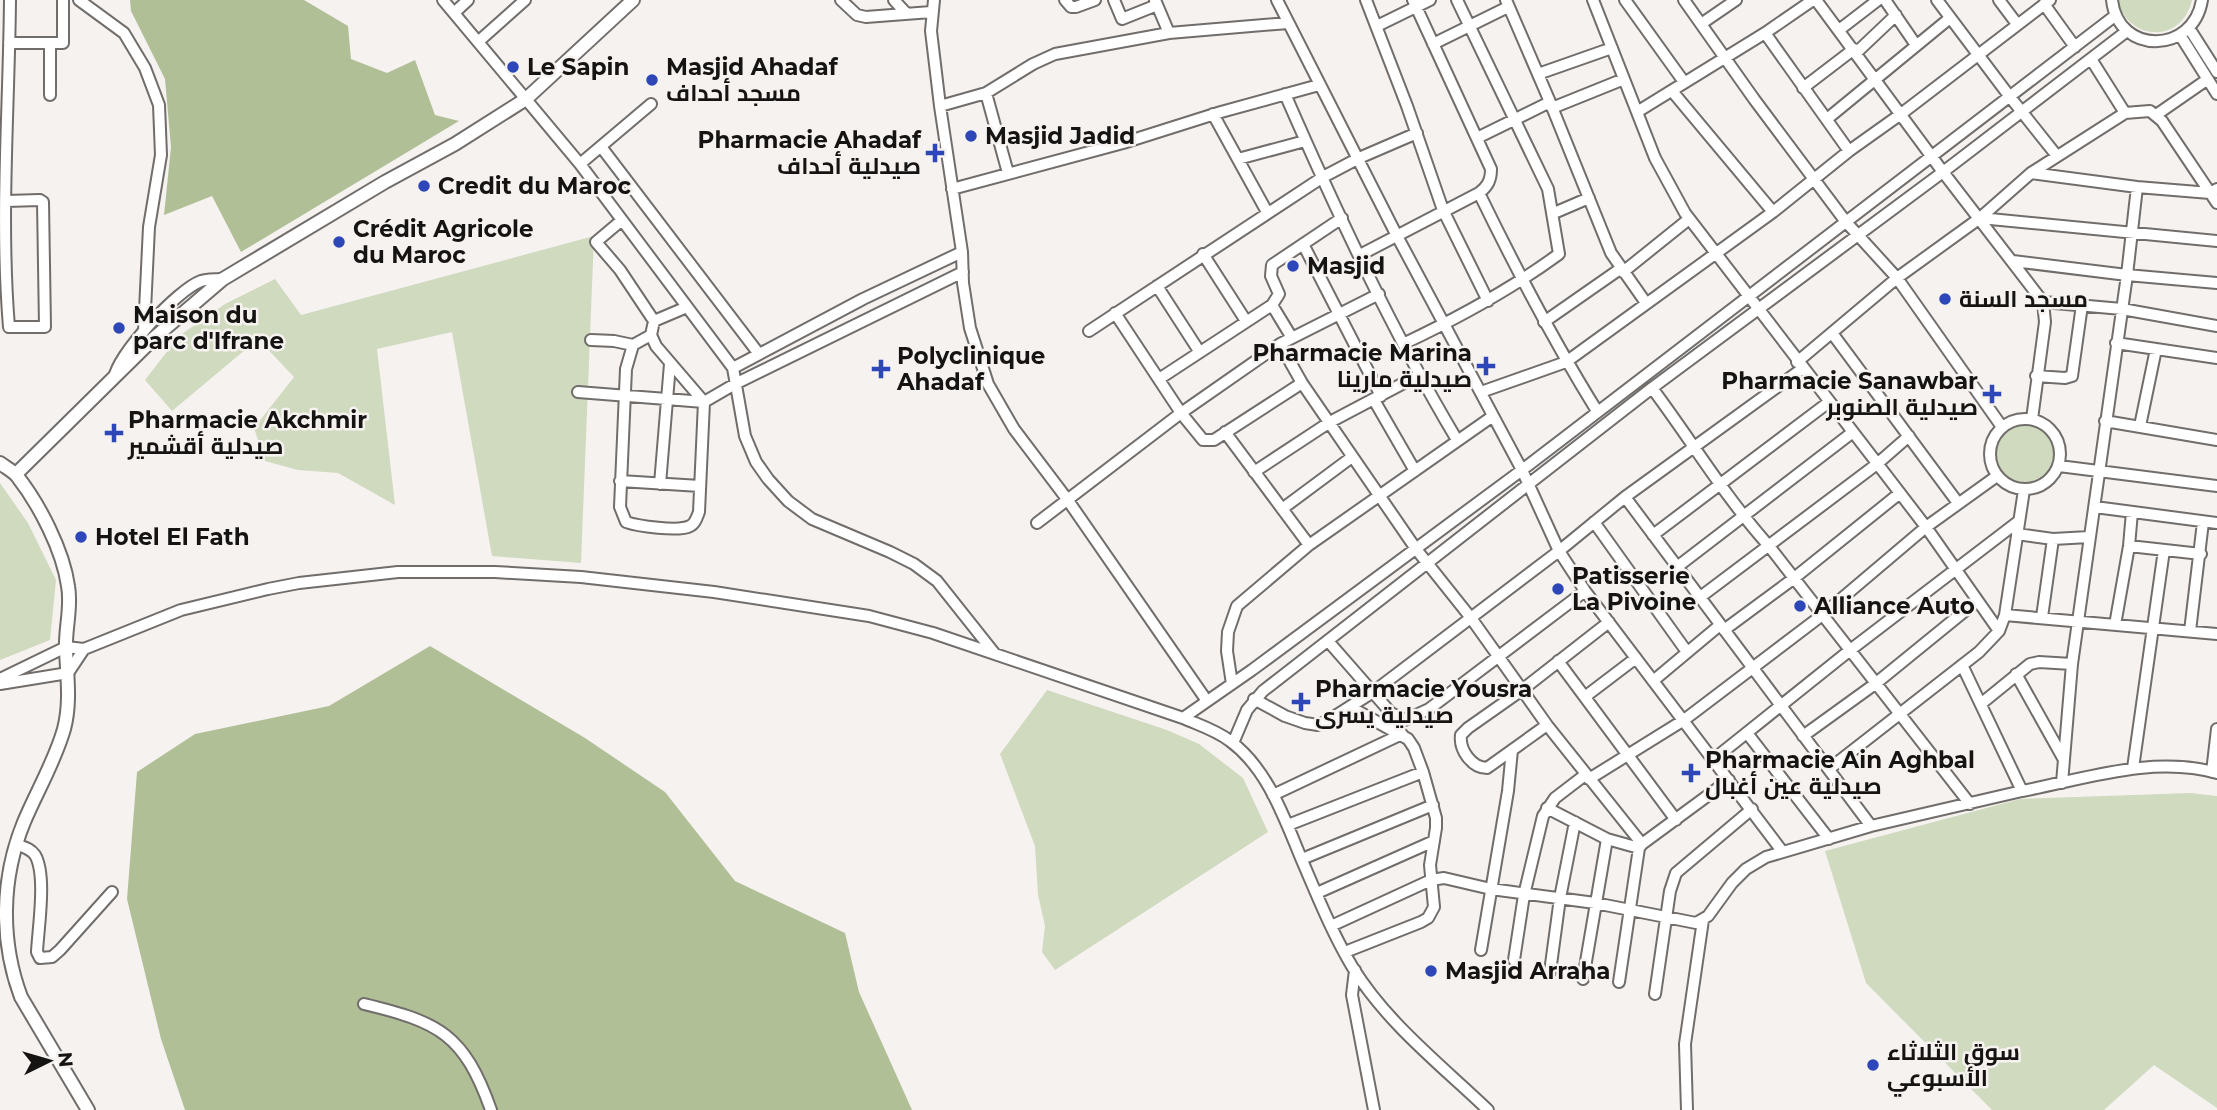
<svg xmlns="http://www.w3.org/2000/svg" width="2217" height="1110" font-family="Montserrat,Cairo,sans-serif">
<style>
.green{fill:#d0dabf}
.forest{fill:#b1bf97}
.lines{fill:none;stroke-linecap:round;stroke-linejoin:round}
.minor-casing{stroke:#706d6b;stroke-width:14}
.major-casing{stroke:#706d6b;stroke-width:16}
.minor{stroke:#fff;stroke-width:10}
.major{stroke:#fff;stroke-width:12}
.poi-dot{fill:#2e47b8;stroke:#f6f2f0;stroke-width:2.5}
.labels{text-anchor:middle;stroke-width:5;stroke-linejoin:round;paint-order:stroke}
.poi-label{font-size:23px;font-weight:bold;fill:#151413;stroke:#f6f2f0;text-anchor:start}
</style>
<rect width="100%" height="100%" fill="#f6f2f0"/>
<path class="green" d="M 2117,0 L 2192,0 C 2182,44 2129,42 2117,0 Z
M 594,236 L 581,563 L 492,556 L 452,332 L 377,349 L 395,505 L 338,473 L 298,470 L 265,461 L 254,428 L 294,377 L 258,339 L 172,411 L 145,380 L 179,336 L 225,304 L 275,279 L 301,315 Z
M1994 452a30 30 0 1 1 60 0a30 30 0 1 1-60 0Z
M 0,483 L 28,523 L 56,580 L 50,640 L 0,660 Z
M 1047,690 L 1167,730 L 1199,744 L 1243,778 L 1268,832 L 1055,970 L 1042,952 L 1045,926 L 1038,895 L 1035,846 L 1000,754 Z
M 2190,793 L 2217,796 L 2217,1108 L 2154,1065 L 2104,1110 L 1992,1110 L 1866,983 L 1825,851 L 2020,799 Z"/>
<path class="forest" d="M 130,0 L 304,0 L 348,26 L 351,59 L 387,73 L 415,60 L 435,115 L 459,121 L 241,252 L 212,196 L 164,215 L 171,147 L 165,79 L 131,11 Z
M 430,646 L 585,738 L 665,792 L 735,881 L 845,933 L 859,992 L 912,1110 L 185,1110 L 161,1039 L 127,899 L 137,772 L 195,734 L 329,706 Z"/>
<g class="lines">
<g class="minor-casing">
<path id="minor" d="M 79,0 L 124,33 L 145,68 L 159,105 L 161,155 L 149,227 L 144,331
M 443,0 L 580,164 L 733,368 L 745,436 L 756,462 L 768,479 L 788,501 L 812,519 L 890,552 L 914,564 L 937,581 L 995,654
M 841,0 L 857,15 L 866,17 L 931,12
M 894,0 L 906,13
M 934,0 L 931,31 L 940,106 L 962,252 L 963,283 L 970,328 L 988,384 L 1014,429 L 1067,499 L 1207,701
M 1065,0 L 1071,7 L 1076,7 L 1095,0
M 1114,0 L 1122,19 L 1157,5
M 1155,0 L 1169,33
M 1277,0 L 1396,234 L 1522,470 L 1559,551 L 1585,591 L 1782,851
M 1366,0 L 1407,106 L 1443,210 L 1488,301
M 1506,0 L 1550,102 L 1611,253 L 1646,303
M 1593,0 L 1655,158 L 1685,213 L 1926,527 L 1999,631
M 1625,0 L 1684,82
M 1684,0 L 1754,99 L 1846,222 L 1897,278 L 2002,427
M 1816,0 L 1943,172 L 2043,302 L 2045,322 L 2032,419
M 1885,0 L 1916,45
M 1937,0 L 2010,97 L 2057,156
M 1999,0 L 2017,24
M 2112,0 C 2118,55 2193,55 2202,0
M 2044,4 L 2075,47
M 455,12 L 468,0
M 1701,24 L 1736,0
M 1377,26 L 1430,0
M 2189,28 L 2217,72
M 1839,30 L 1878,0
M 1765,33 L 1849,151
M 2180,35 L 2217,94
M 479,41 L 525,0
M 9,43 L 63,43 L 63,0
M 1433,44 L 1508,7
M 1857,52 L 1896,15
M 2091,59 L 2125,113 L 2150,111 L 2162,121 L 2217,203
M 1538,74 L 1612,48
M 1803,88 L 1854,49
M 1672,91 L 1773,212
M 986,93 L 1008,173
M 1285,94 C 1336,211 1392,331 1457,440
M 50,95 L 50,44
M 940,106 L 986,93 L 1033,64 L 1055,54 L 1169,33 L 1288,23
M 1552,108 L 1624,79
M 1637,112 L 1765,33 L 1813,0
M 1213,114 L 1267,212
M 2156,115 L 2208,79
M 1827,119 L 1950,18
M 1477,138 L 1550,102
M 602,148 L 759,354
M 1238,159 L 1305,141
M 580,164 L 651,104
M 2031,173 L 2137,187 L 2210,193 L 2217,189
M 952,189 L 1123,143 L 1221,112 L 1319,85
M 1479,193 C 1515,267 1553,340 1597,411
M 6,201 L 40,200 L 43,202 L 45,327 L 9,327 C 0,218 9,109 10,0
M 1554,213 L 1589,198
M 1980,218 L 2217,241
M 622,220 L 596,242 L 620,270 L 654,321 L 651,335 L 656,346 L 704,402
M 1303,244 L 1381,396
M 1203,254 L 1246,321
M 1360,255 L 1479,193 C 1488,186 1491,180 1491,169 L 1413,0
M 2013,261 L 2127,275 L 2217,283
M 1623,272 L 1689,219
M 1157,286 L 1199,351
M 2043,302 L 2122,309 L 2217,326
M 1272,305 L 1292,338
M 1115,313 L 1181,413 L 1203,440 L 1214,440 L 1302,383
M 654,321 L 687,307
M 1544,322 L 1620,269
M 1089,331 L 1323,177 L 1359,158 L 1417,133
M 1832,333 L 1958,503
M 651,335 L 633,345 L 626,369 L 620,507 L 626,522 C 637,526 679,532 690,526 C 695,524 697,517 699,512 L 704,402 L 735,384 L 963,272
M 591,340 L 614,341 L 633,345
M 2116,343 L 2217,358
M 1280,344 L 1302,383 L 1416,549 L 1471,618 L 1547,725 L 1642,844 L 1729,780
M 1403,344 C 1458,318 1510,290 1559,254 L 1548,189 L 1457,0
M 1797,362 L 1897,278 L 1980,218 L 2031,173 L 2125,113
M 733,368 L 863,299 L 962,252
M 2036,376 L 2065,378 L 2072,376 L 2082,305
M 114,378 C 119,353 177,290 201,281 C 208,279 215,279 223,279
M 1159,379 L 1272,305 L 1279,294 L 1271,276 L 1272,265 L 1342,218
M 1652,388 C 1691,440 1725,497 1769,546 L 1970,804
M 578,392 L 704,402
M 1481,392 L 1566,362 L 1773,212 L 1849,151 L 1901,114 L 2050,0
M 1374,400 L 1415,471
M1990 454a35 35 0 1 1 70 0a35 35 0 1 1-70 0Z
M 2105,421 L 2217,440
M 2140,426 L 2156,349
M 1225,432 L 1309,545
M 2059,466 L 2217,486
M 1254,472 L 1330,422 L 1419,375
M 620,481 L 700,486
M 660,484 L 670,364
M 1625,497 L 1871,826
M 2095,507 L 2217,523
M 1282,509 L 1352,457
M 1594,522 L 1687,652
M 1037,523 L 1181,413 L 1280,344 L 1379,294
M 2017,534 L 2053,539 L 2089,537
M 1653,535 L 1829,402
M 2129,546 L 2201,554
M 1677,567 L 1853,432
M 1699,598 L 1877,464 L 1909,436
M 2005,615 L 2217,634
M 2042,617 L 2053,539
M 2115,625 L 2129,546 L 2132,512
M 1724,630 L 1793,579 L 1900,493
M 2190,631 L 2203,522
M 1328,641 L 1391,713 L 1405,720 L 1429,709 L 1585,591
M 1558,661 L 1676,820
M 1962,665 L 2022,791 C 2085,779 2153,755 2217,773
M 2016,674 L 2063,758
M 0,679 L 66,647 L 84,649 L 181,610 L 268,589 L 299,583 L 398,572 L 495,572 L 581,577 L 714,592 L 869,616 L 933,633 L 1183,718 C 1199,725 1216,730 1230,741 C 1267,768 1284,817 1301,858 C 1317,895 1332,933 1353,968 C 1387,1023 1442,1066 1488,1110
M 1653,681 L 1720,625
M 0,684 L 68,673 L 84,649
M 1232,684 L 1227,651 L 1228,632 L 1237,606 L 1309,545 L 1493,416
M 1586,696 L 1636,658
M 1254,699 L 1285,716 L 1305,723 L 1318,725 L 1329,720 L 1373,692 L 1559,551 L 1625,497 L 1802,369
M 1982,703 L 2030,664 L 2039,662 L 2072,664
M 1183,718 L 1252,670 L 1522,470 L 2116,15
M 1547,725 L 1487,768 C 1472,768 1459,750 1461,735 L 1468,728 L 1522,690 L 1609,622
M 1747,733 L 1829,839
M 1803,736 L 1875,684 L 1977,601
M 1233,743 L 1247,710 L 1263,691 L 1652,388 L 1943,172 L 2127,31
M 1714,759 L 1849,651 L 2019,521
M 2133,768 L 2164,550
M 1829,769 L 1979,652 L 1999,631 L 2005,615 L 2024,490
M 2212,772 L 2217,729
M 1589,779 L 1684,720 L 1821,616 L 1926,527 L 1997,476
M 2062,783 L 2072,664 L 2127,275 L 2137,187
M 1273,795 L 1402,734
M 1547,808 L 1607,839 L 1583,979
M 1288,825 L 1423,772
M 1607,839 L 1639,848
M 16,844 C 23,847 30,848 35,855 C 47,875 38,929 37,952 L 40,958 L 52,957 L 60,950 L 112,892
M 1302,859 L 1433,805
M 1317,893 L 1434,841
M 1331,926 L 1431,880 L 1444,878 L 1491,889 L 1595,903 L 1696,923 L 1708,916 L 1732,883 L 1746,869 L 1766,857 L 1871,826 L 2022,791
M 1481,950 L 1508,791 L 1512,750
M 1345,952 L 1421,922 L 1428,918 L 1434,907 L 1430,865 L 1436,828 L 1436,818 L 1423,772 L 1414,748 L 1408,739 L 1350,707
M 1514,960 L 1524,895 L 1543,816 L 1555,798 L 1585,775
M 1355,970 L 1352,995 L 1374,1110
M 1550,972 L 1560,898 L 1575,822
M 1619,982 L 1639,848 L 1642,844
M 1655,994 L 1670,891 L 1676,873 L 1752,809
M 364,1004 C 439,1022 464,1034 491,1110
M 1687,1110 L 1685,1044 L 1703,920"/>
</g>
<g class="major-casing">
<path id="major" d="M 0,463 C 5,467 13,471 17,476 C 39,504 63,550 68,586 C 72,607 65,628 66,649 C 67,676 71,703 64,729 C 55,761 37,791 24,822 C 1,878 0,941 21,997 L 88,1110
M 16,474 L 154,338 L 223,279 L 385,182 L 455,144 L 526,99 L 633,0"/>
</g>
<use href="#minor" class="minor"/>
<use href="#major" class="major"/>
</g>
<g class="poi-dot">
<circle cx="513" cy="67" r="7"/>
<circle cx="652" cy="80" r="7"/>
<circle cx="971" cy="136" r="7"/>
<path d="M931.5 142.5h7v7h7v7h-7v7h-7v-7h-7v-7h7z"/>
<circle cx="424" cy="186" r="7"/>
<circle cx="339" cy="242" r="7"/>
<circle cx="1293" cy="266" r="7"/>
<circle cx="1945" cy="299" r="7"/>
<circle cx="119" cy="328" r="7"/>
<path d="M1482.5 355.5h7v7h7v7h-7v7h-7v-7h-7v-7h7z"/>
<path d="M877.5 358.5h7v7h7v7h-7v7h-7v-7h-7v-7h7z"/>
<path d="M1988.5 383.5h7v7h7v7h-7v7h-7v-7h-7v-7h7z"/>
<path d="M110.5 422.5h7v7h7v7h-7v7h-7v-7h-7v-7h7z"/>
<circle cx="81" cy="537" r="7"/>
<circle cx="1558" cy="589" r="7"/>
<circle cx="1800" cy="606" r="7"/>
<path d="M1297.5 691.5h7v7h7v7h-7v7h-7v-7h-7v-7h7z"/>
<path d="M1687.5 762.5h7v7h7v7h-7v7h-7v-7h-7v-7h7z"/>
<circle cx="1431" cy="971" r="7"/>
<circle cx="1873" cy="1065" r="7"/>
</g>
<g class="labels">
<g class="poi-label">
<text x="527" y="75">Le Sapin</text>
<text x="666" y="75">Masjid Ahadaf<tspan x="666" dy="26">مسجد أحداف</tspan></text>
<text x="985" y="144">Masjid Jadid</text>
<text x="921" y="148" text-anchor="end">Pharmacie Ahadaf<tspan x="921" dy="26">صيدلية أحداف</tspan></text>
<text x="438" y="194">Credit du Maroc</text>
<text x="353" y="237">Crédit Agricole<tspan x="353" dy="26">du Maroc</tspan></text>
<text x="1307" y="274">Masjid</text>
<text x="1959" y="307">مسجد السنة</text>
<text x="133" y="323">Maison du<tspan x="133" dy="26">parc d'Ifrane</tspan></text>
<text x="1472" y="361" text-anchor="end">Pharmacie Marina<tspan x="1472" dy="26">صيدلية مارينا</tspan></text>
<text x="897" y="364">Polyclinique<tspan x="897" dy="26">Ahadaf</tspan></text>
<text x="1978" y="389" text-anchor="end">Pharmacie Sanawbar<tspan x="1978" dy="26">صيدلية الصنوبر</tspan></text>
<text x="128" y="428">Pharmacie Akchmir<tspan x="128" dy="26">صيدلية أقشمير</tspan></text>
<text x="95" y="545">Hotel El Fath</text>
<text x="1572" y="584">Patisserie<tspan x="1572" dy="26">La Pivoine</tspan></text>
<text x="1814" y="614">Alliance Auto</text>
<text x="1315" y="697">Pharmacie Yousra<tspan x="1315" dy="26">صيدلية يسرى</tspan></text>
<text x="1705" y="768">Pharmacie Ain Aghbal<tspan x="1705" dy="26">صيدلية عين أغبال</tspan></text>
<text x="1445" y="979">Masjid Arraha</text>
<text x="1887" y="1060">سوق الثلاثاء<tspan x="1887" dy="26">الأسبوعي</tspan></text>
</g>
</g>
<g transform="translate(49 1061) rotate(85)" stroke="#f6f2f0" stroke-width="5" paint-order="stroke">
<path d="M0-5L12 26L0 18L-12 26Z" fill="#151413"/>
<text y="-10" font-size="19" font-weight="bold" text-anchor="middle" fill="#151413">N</text>
</g>
</svg>
